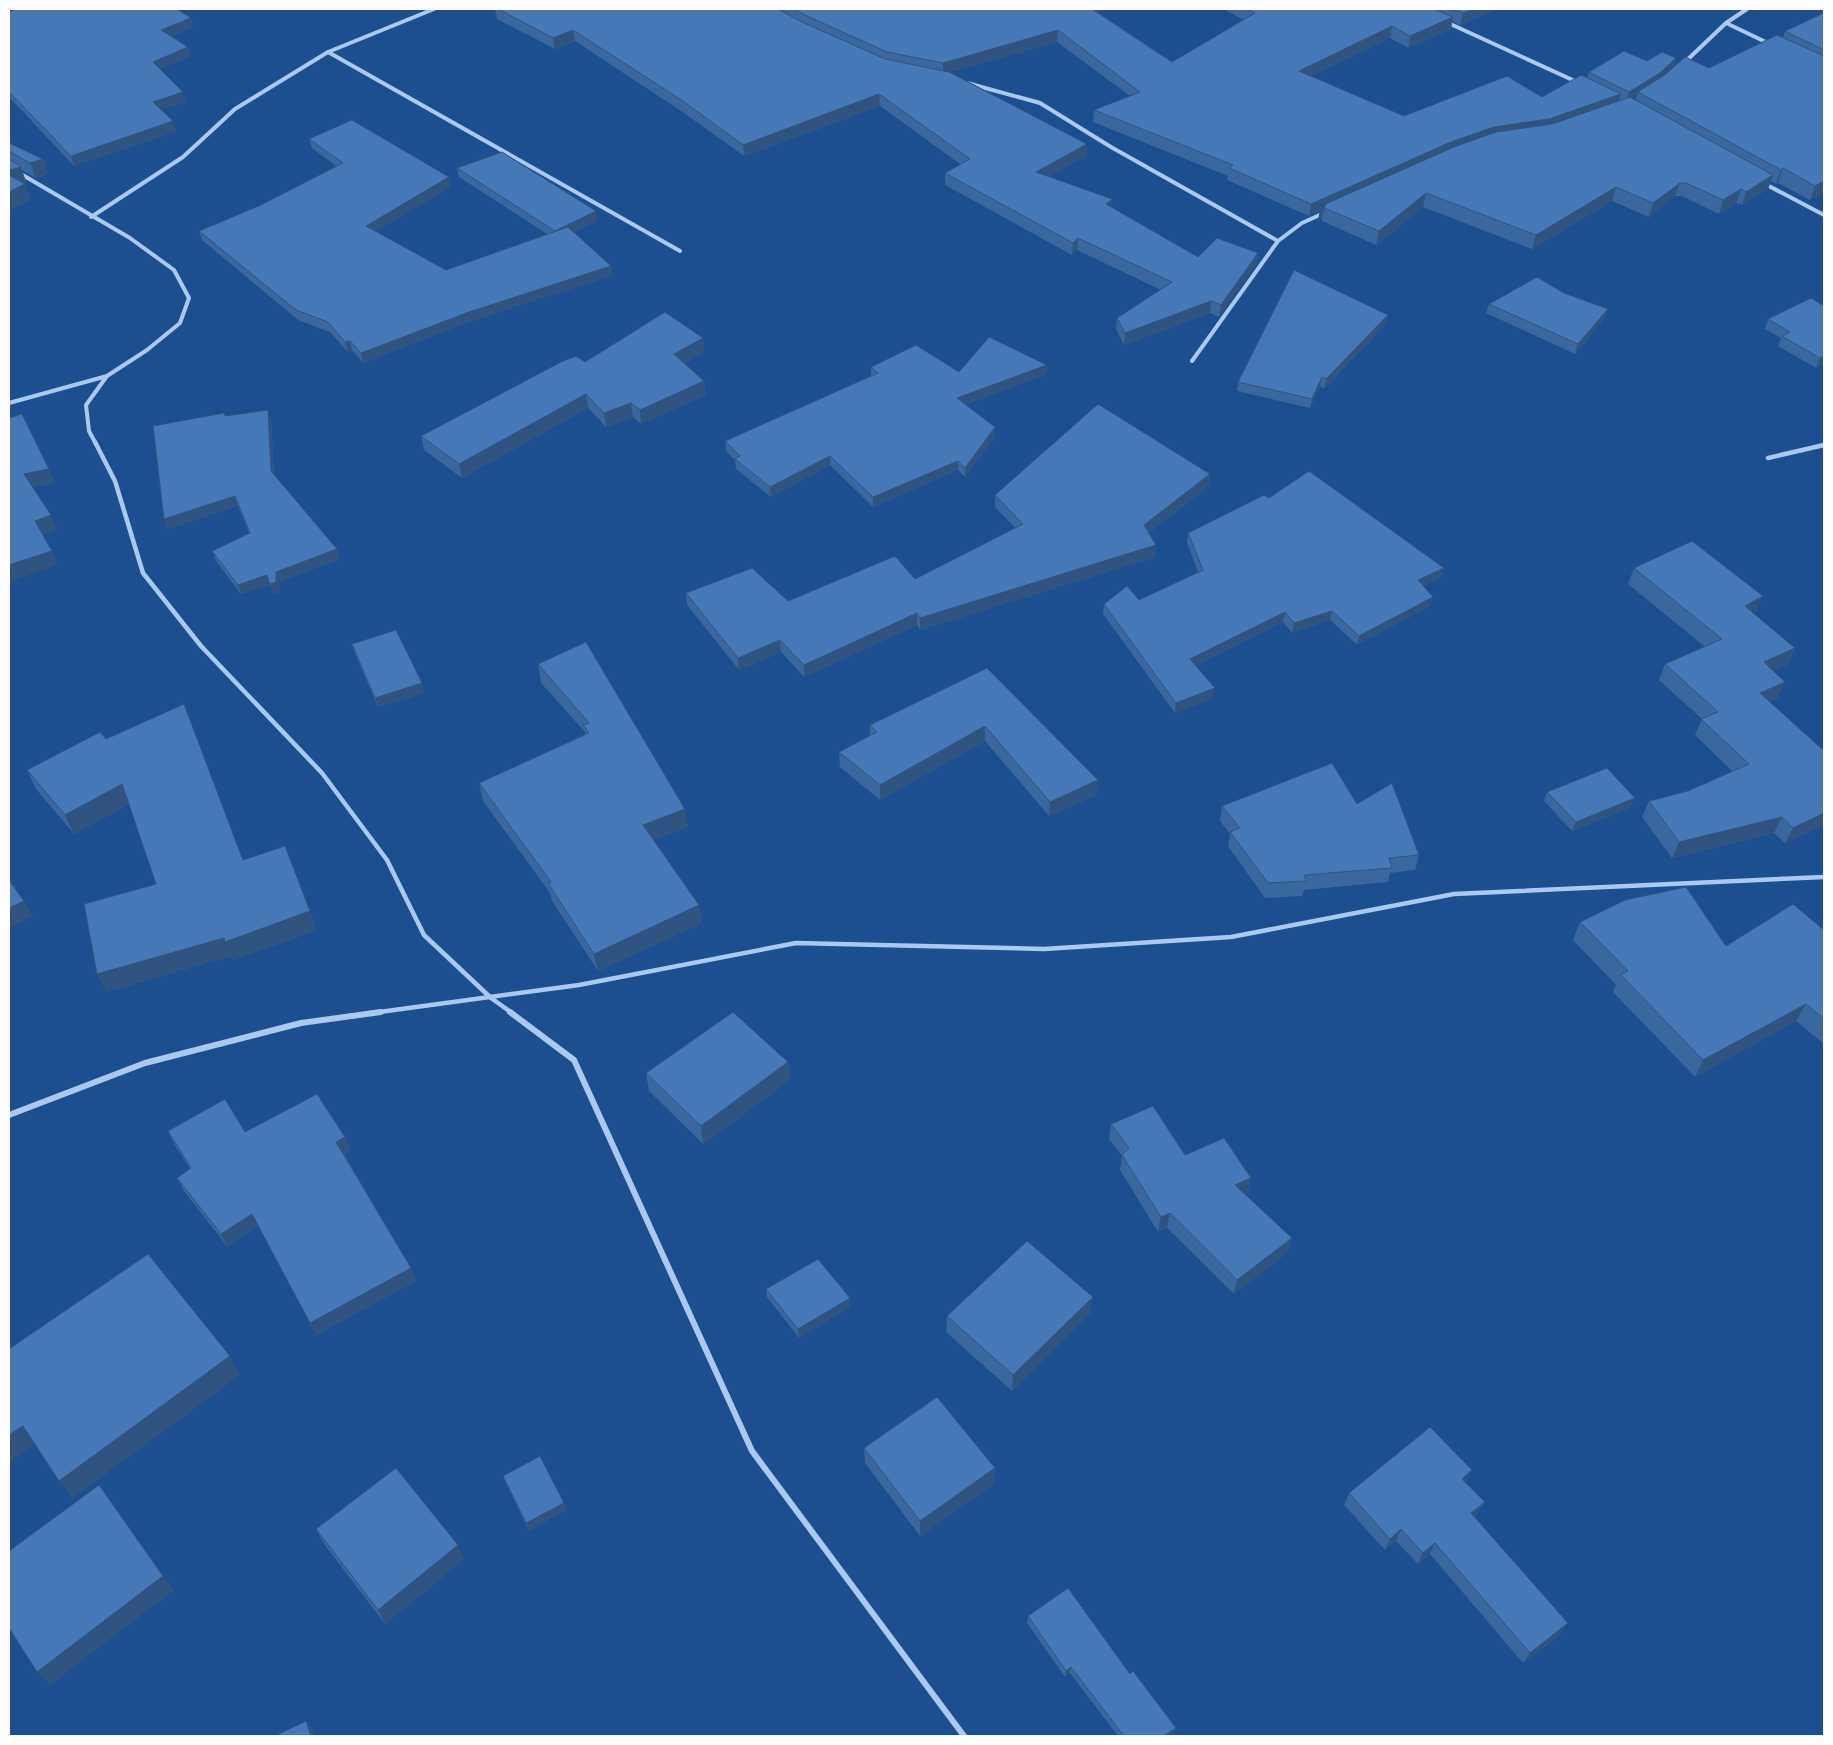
<svg xmlns="http://www.w3.org/2000/svg" width="1833" height="1745" font-family="Figtree,sans-serif">
<style>
.lines{fill:none;stroke-linecap:round;stroke-linejoin:round}
.street-far2{stroke:#a9c9ee;stroke-width:4}
.street-far1{stroke:#a9c9ee;stroke-width:4.5}
.street{stroke:#a9c9ee;stroke-width:6}
.wall{fill:#3a679d;fill-rule:evenodd}
.shaded-wall{fill:#305480}
.building{fill:#4478b7;stroke:#305480}
</style>
<rect width="100%" height="100%" fill="#1b4f8f"/>
<g class="lines">
<path class="street-far2" d="M 1446,22 L 1577,82
M 1726,23 L 1770,44
M 328,52 L 680,251
M 1685,62 L 1726,23 L 1747,9
M 967,83 L 1040,103 L 1111,147 L 1278,241
M 9,167 L 130,238 L 174,270 L 189,298 L 180,323 L 147,350 L 107,376 L 86,405 L 89,431 L 96,444
M 1765,184 L 1824,215
M 91,217 L 183,157 L 235,109 L 328,52 L 434,9
M 1192,361 L 1278,241 L 1302,223 L 1324,213
M 9,403 L 107,376"/>
<path class="street-far1" d="M 95,442 L 115,481 L 143,573 L 201,646 L 322,773 L 387,860 L 424,935 L 491,998 L 512,1013
M 1768,458 L 1824,445
M 372,1013 L 579,985 L 796,943 L 1044,949 L 1231,937 L 1454,894 L 1824,877"/>
<path class="street" d="M 510,1012 L 574,1060 L 752,1451 L 964,1736
M 9,1115 L 145,1063 L 301,1023 L 381,1012"/>
</g>
<path class="wall" d="M 495,9 L 1107,9 L 1097,12 L 1172,62 L 1244,20 L 1223,9 L 1496,9 L 1460,25 L 1452,21 L 1451,29 L 1408,48 L 1390,38 L 1311,76 L 1404,116 L 1542,97 L 1587,77 L 1589,72 L 1647,61 L 1676,58 L 1673,68 L 1709,68 L 1783,38 L 1785,31 L 1824,13 L 1824,194 L 1823,193 L 1810,200 L 1778,183 L 1776,184 L 1771,181 L 1768,189 L 1742,205 L 1736,203 L 1719,214 L 1682,196 L 1675,196 L 1649,217 L 1612,201 L 1532,249 L 1423,207 L 1376,245 L 1322,221 L 1322,218 L 1318,220 L 1320,211 L 1309,216 L 1227,180 L 1228,176 L 1093,122 L 1094,110 L 1130,96 L 1057,42 L 950,72 L 1087,144 L 1086,156 L 1049,176 L 1111,207 L 1198,257 L 1258,253 L 1256,265 L 1219,317 L 1210,313 L 1124,345 L 1116,329 L 1117,318 L 1161,290 L 1077,250 L 1072,255 L 945,185 L 945,173 L 960,164 L 880,106 L 744,156 L 684,113 L 575,41 L 555,49 L 497,19 ZM 1637,95 L 1635,100 L 1632,98 Z
M 9,12 L 191,18 L 193,27 L 171,36 L 191,56 L 160,69 L 186,102 L 161,110 L 173,121 L 176,131 L 74,166 L 9,97 Z
M 309,139 L 451,187 L 375,231 L 446,270 L 547,234 L 459,177 L 457,168 L 597,221 L 574,232 L 611,266 L 613,275 L 471,321 L 363,363 L 352,350 L 348,352 L 330,332 L 298,320 L 202,240 L 199,231 L 261,205 L 336,166 L 312,148 Z
M 9,143 L 43,159 L 48,174 L 36,178 L 22,170 L 26,182 L 22,183 L 30,200 L 9,210 Z
M 1489,304 L 1605,318 L 1575,354 L 1486,313 Z
M 1824,306 L 1824,364 L 1816,368 L 1778,346 L 1781,338 L 1765,329 L 1768,319 Z
M 1386,324 L 1324,389 L 1320,386 L 1310,408 L 1237,391 L 1238,382 Z
M 703,338 L 704,352 L 684,363 L 704,381 L 706,395 L 641,424 L 633,417 L 606,427 L 588,408 L 462,478 L 424,450 L 421,436 L 585,362 Z
M 1047,365 L 1046,374 L 965,405 L 995,437 L 965,477 L 958,470 L 873,507 L 830,465 L 771,497 L 736,469 L 735,460 L 726,451 L 725,441 L 871,376 L 871,367 L 959,372 Z
M 224,413 L 225,416 L 271,420 L 274,474 L 340,559 L 279,582 L 280,592 L 274,593 L 270,585 L 241,594 L 216,561 L 212,551 L 249,533 L 238,506 L 167,529 Z
M 1209,486 L 1148,533 L 1155,557 L 920,630 L 917,625 L 804,677 L 781,652 L 739,670 L 687,605 L 686,593 L 788,601 L 915,579 L 1015,528 L 995,507 L 995,495 Z
M 1269,498 L 1444,568 L 1441,578 L 1423,586 L 1433,597 L 1430,606 L 1357,645 L 1330,620 L 1292,633 L 1283,622 L 1195,666 L 1213,698 L 1175,713 L 1103,614 L 1104,604 L 1139,600 L 1198,572 L 1187,543 L 1188,533 Z
M 1634,568 L 1763,596 L 1756,612 L 1753,613 L 1795,648 L 1788,664 L 1773,671 L 1778,698 L 1769,702 L 1822,749 L 1824,749 L 1824,825 L 1785,843 L 1774,833 L 1672,858 L 1642,817 L 1649,801 L 1688,791 L 1733,772 L 1695,735 L 1702,719 L 1659,680 L 1665,664 L 1705,647 L 1628,584 Z
M 352,644 L 424,693 L 378,707 L 355,654 Z
M 538,664 L 685,809 L 688,827 L 653,840 L 702,923 L 598,971 L 552,901 L 550,893 L 483,801 L 479,783 L 585,734 L 585,732 L 541,683 Z
M 987,668 L 1096,795 L 1049,816 L 985,741 L 880,800 L 840,767 L 839,752 L 870,735 L 870,725 Z
M 106,739 L 243,860 L 310,911 L 317,930 L 233,960 L 231,956 L 106,992 L 156,884 L 129,804 L 74,834 L 36,789 L 27,770 Z
M 1547,792 L 1631,807 L 1572,831 L 1544,801 Z
M 1357,804 L 1419,855 L 1415,870 L 1390,873 L 1388,882 L 1304,890 L 1302,896 L 1265,898 L 1228,846 L 1230,834 L 1220,821 L 1222,806 Z
M 1580,922 L 1726,946 L 1824,930 L 1824,1044 L 1796,1021 L 1695,1077 L 1613,992 L 1616,985 L 1573,940 Z
M 788,1062 L 790,1080 L 703,1144 L 649,1091 L 646,1073 Z
M 1111,1124 L 1185,1155 L 1251,1178 L 1247,1193 L 1245,1194 L 1292,1238 L 1287,1253 L 1234,1294 L 1167,1228 L 1158,1232 L 1120,1170 L 1122,1156 L 1109,1139 Z
M 168,1131 L 245,1132 L 345,1137 L 350,1150 L 344,1154 L 411,1268 L 416,1281 L 316,1335 L 258,1226 L 227,1246 L 184,1191 L 177,1178 L 190,1169 L 174,1144 Z
M 766,1289 L 850,1307 L 799,1338 L 767,1297 Z
M 1093,1297 L 1090,1313 L 1012,1391 L 946,1332 L 947,1316 Z
M 864,1448 L 995,1468 L 994,1484 L 920,1536 L 865,1463 Z
M 503,1476 L 564,1503 L 566,1510 L 529,1531 L 506,1483 Z
M 1466,1482 L 1478,1513 L 1475,1517 L 1561,1634 L 1523,1663 L 1430,1554 L 1418,1564 L 1396,1541 L 1385,1550 L 1344,1505 L 1349,1493 Z
M 316,1529 L 464,1559 L 385,1624 L 324,1544 Z
M 1028,1616 L 1130,1674 L 1176,1728 L 1174,1734 L 1171,1736 L 1118,1736 L 1070,1673 L 1065,1677 L 1027,1623 Z"/>
<path class="shaded-wall" d="M 1087,9 L 1107,9 L 1086,16 Z
M 1473,9 L 1496,9 L 1460,25 L 1463,13 Z
M 1453,17 L 1451,29 L 1408,48 L 1410,36 Z
M 191,18 L 193,27 L 164,39 L 161,30 Z
M 1392,26 L 1390,38 L 1297,83 L 1299,71 Z
M 573,30 L 575,41 L 555,49 L 553,38 Z
M 1058,30 L 1057,42 L 943,74 L 943,63 Z
M 188,47 L 191,56 L 155,71 L 153,62 Z
M 1676,58 L 1673,68 L 1658,82 L 1638,92 L 1637,95 L 1626,101 L 1629,92 Z
M 183,92 L 186,102 L 156,112 L 153,102 Z
M 879,94 L 880,106 L 744,156 L 743,145 Z
M 1621,94 L 1617,105 L 1324,208 L 1322,218 L 1318,220 L 1320,211 L 1309,216 L 1311,204 L 1451,142 L 1494,127 Z
M 173,121 L 176,131 L 74,166 L 71,156 Z
M 1087,144 L 1086,156 L 1036,184 L 1036,172 Z
M 43,159 L 48,174 L 36,178 L 30,163 Z
M 21,167 L 26,182 L 9,187 L 9,170 Z
M 1783,168 L 1778,183 L 1776,184 L 1781,170 Z
M 1773,175 L 1768,189 L 1742,205 L 1746,192 Z
M 449,177 L 451,187 L 368,236 L 366,226 Z
M 1824,181 L 1824,191 L 1823,193 L 1810,200 L 1815,186 Z
M 1680,183 L 1675,196 L 1649,217 L 1653,203 Z
M 25,184 L 30,200 L 9,210 L 9,192 Z
M 1616,187 L 1612,201 L 1532,249 L 1536,235 Z
M 1741,189 L 1736,203 L 1719,214 L 1723,200 Z
M 1426,193 L 1423,207 L 1376,245 L 1379,231 Z
M 1112,199 L 1111,211 L 1106,204 Z
M 596,211 L 597,221 L 557,241 L 555,231 Z
M 1078,238 L 1077,250 L 1072,255 L 1073,243 Z
M 1258,253 L 1256,265 L 1219,317 L 1221,305 Z
M 611,266 L 613,275 L 471,321 L 363,363 L 361,353 L 469,312 Z
M 1211,301 L 1210,313 L 1124,345 L 1125,333 Z
M 1608,309 L 1605,318 L 1575,354 L 1578,344 Z
M 1388,315 L 1386,324 L 1324,389 L 1326,379 Z
M 703,338 L 704,352 L 675,368 L 674,354 Z
M 350,341 L 352,350 L 348,352 L 345,342 Z
M 1824,356 L 1824,364 L 1816,368 L 1820,358 Z
M 1047,365 L 1046,374 L 957,408 L 957,398 Z
M 1322,377 L 1320,386 L 1310,408 L 1312,399 Z
M 704,381 L 706,395 L 641,424 L 640,410 Z
M 586,394 L 588,408 L 462,478 L 459,464 Z
M 631,403 L 633,417 L 606,427 L 604,413 Z
M 268,410 L 271,420 L 274,481 L 271,471 Z
M 995,427 L 995,437 L 965,477 L 965,468 Z
M 830,456 L 830,465 L 771,497 L 770,487 Z
M 958,461 L 958,470 L 873,507 L 873,497 Z
M 49,469 L 55,483 L 30,488 L 24,474 Z
M 1210,474 L 1209,486 L 1142,537 L 1144,525 Z
M 235,496 L 238,506 L 167,529 L 164,519 Z
M 51,515 L 57,529 L 41,536 L 35,521 Z
M 1156,545 L 1155,557 L 920,630 L 920,618 Z
M 337,549 L 340,559 L 279,582 L 280,592 L 274,593 L 270,584 L 276,572 Z
M 52,551 L 58,565 L 9,582 L 9,565 Z
M 1444,568 L 1441,578 L 1415,590 L 1418,580 Z
M 267,575 L 270,585 L 241,594 L 238,585 Z
M 1763,596 L 1756,612 L 1738,623 L 1745,606 Z
M 1433,597 L 1430,606 L 1357,645 L 1359,636 Z
M 1332,611 L 1330,620 L 1292,633 L 1294,623 Z
M 1285,612 L 1283,622 L 1189,669 L 1190,659 Z
M 917,613 L 917,625 L 804,677 L 804,665 Z
M 780,640 L 781,652 L 739,670 L 738,658 Z
M 1795,648 L 1788,664 L 1757,679 L 1764,662 Z
M 1785,682 L 1778,698 L 1752,709 L 1760,693 Z
M 422,683 L 424,693 L 378,707 L 375,698 Z
M 1215,688 L 1213,698 L 1175,713 L 1176,703 Z
M 985,726 L 985,741 L 880,800 L 880,785 Z
M 1098,780 L 1096,795 L 1049,816 L 1050,802 Z
M 122,784 L 130,803 L 74,834 L 65,815 Z
M 1635,798 L 1631,807 L 1572,831 L 1576,822 Z
M 685,809 L 688,827 L 645,843 L 643,825 Z
M 1824,813 L 1824,825 L 1785,843 L 1793,828 Z
M 1782,817 L 1774,833 L 1672,858 L 1679,842 Z
M 24,901 L 33,916 L 9,928 L 9,908 Z
M 699,905 L 702,923 L 598,971 L 594,954 Z
M 310,911 L 317,930 L 233,960 L 231,956 L 106,992 L 97,974 Z
M 1806,1004 L 1796,1021 L 1695,1077 L 1703,1060 Z
M 788,1062 L 790,1080 L 703,1144 L 701,1126 Z
M 345,1137 L 350,1150 L 342,1155 L 336,1142 Z
M 1251,1178 L 1247,1193 L 1232,1199 L 1235,1185 Z
M 1170,1213 L 1167,1228 L 1158,1232 L 1161,1217 Z
M 252,1214 L 258,1226 L 227,1246 L 221,1234 Z
M 1292,1238 L 1287,1253 L 1234,1294 L 1237,1280 Z
M 411,1268 L 416,1281 L 316,1335 L 310,1323 Z
M 1093,1297 L 1090,1313 L 1012,1391 L 1013,1375 Z
M 850,1298 L 850,1307 L 799,1338 L 798,1329 Z
M 230,1356 L 240,1375 L 73,1498 L 59,1481 Z
M 23,1426 L 37,1443 L 9,1462 L 9,1435 Z
M 995,1468 L 994,1484 L 920,1536 L 920,1521 Z
M 1472,1470 L 1466,1482 L 1456,1490 L 1462,1479 Z
M 99,1485 L 174,1590 L 50,1685 L 37,1672 Z
M 1485,1502 L 1478,1513 L 1465,1524 L 1471,1513 Z
M 564,1503 L 566,1510 L 529,1531 L 526,1523 Z
M 1401,1529 L 1396,1541 L 1385,1550 L 1390,1539 Z
M 1435,1543 L 1430,1554 L 1418,1564 L 1423,1553 Z
M 458,1545 L 464,1559 L 385,1624 L 378,1610 Z
M 1568,1623 L 1561,1634 L 1523,1663 L 1530,1653 Z
M 1071,1667 L 1070,1673 L 1065,1677 L 1066,1671 Z
M 306,1721 L 313,1730 L 315,1736 L 311,1736 Z
M 1176,1728 L 1174,1734 L 1171,1736 L 1164,1736 Z"/>
<path class="building" d="M 16,9 L 177,9 L 191,18 L 161,30 L 188,47 L 153,62 L 183,92 L 153,102 L 173,121 L 71,156 L 9,92 L 9,12 Z
M 498,9 L 778,9 L 802,22 L 885,59 L 949,72 L 1087,144 L 1036,172 L 1112,199 L 1106,204 L 1198,257 L 1217,238 L 1258,253 L 1221,305 L 1211,301 L 1125,333 L 1117,318 L 1172,282 L 1078,238 L 1073,243 L 945,173 L 970,159 L 879,94 L 743,145 L 683,101 L 573,30 L 553,38 Z
M 794,9 L 1092,9 L 1172,62 L 1255,13 L 1246,9 L 1434,9 L 1453,17 L 1410,36 L 1392,26 L 1299,71 L 1404,116 L 1507,76 L 1542,97 L 1581,75 L 1621,94 L 1549,119 L 1494,127 L 1451,142 L 1311,204 L 1229,168 L 1233,165 L 1094,110 L 1140,92 L 1058,30 L 943,63 L 887,52 L 805,15 Z
M 1452,9 L 1473,9 L 1463,13 Z
M 1824,13 L 1824,50 L 1785,31 Z
M 1777,35 L 1824,56 L 1824,181 L 1815,186 L 1783,168 L 1781,170 L 1638,92 L 1666,74 L 1685,57 L 1709,68 Z
M 1624,51 L 1647,61 L 1662,52 L 1676,58 L 1660,73 L 1629,92 L 1589,72 Z
M 1630,97 L 1773,175 L 1746,192 L 1741,189 L 1723,200 L 1686,183 L 1680,183 L 1653,203 L 1616,187 L 1536,235 L 1426,193 L 1379,231 L 1324,208 L 1326,204 L 1321,206 L 1454,147 L 1496,132 L 1552,124 Z
M 352,120 L 449,177 L 366,226 L 446,270 L 568,227 L 611,266 L 469,312 L 361,353 L 350,341 L 345,342 L 328,322 L 296,310 L 199,231 L 261,205 L 343,163 L 309,139 Z
M 9,143 L 43,159 L 30,163 L 9,151 Z
M 502,152 L 596,211 L 555,231 L 457,168 Z
M 9,159 L 21,167 L 9,170 Z
M 9,175 L 25,184 L 9,192 Z
M 1294,270 L 1388,315 L 1326,379 L 1322,377 L 1312,399 L 1238,382 Z
M 1537,277 L 1564,293 L 1608,309 L 1578,344 L 1489,304 Z
M 1811,298 L 1824,306 L 1824,356 L 1820,358 L 1782,336 L 1790,332 L 1768,319 Z
M 665,312 L 703,338 L 674,354 L 704,381 L 640,410 L 631,403 L 604,413 L 586,394 L 459,464 L 421,436 L 561,362 L 576,356 L 585,362 Z
M 989,337 L 1047,365 L 957,398 L 995,427 L 965,468 L 958,461 L 873,497 L 830,456 L 770,487 L 735,459 L 740,456 L 725,441 L 878,373 L 871,367 L 916,345 L 959,372 Z
M 1098,404 L 1210,474 L 1144,525 L 1156,545 L 920,618 L 917,613 L 804,665 L 780,640 L 738,658 L 686,593 L 752,568 L 788,601 L 895,556 L 915,579 L 1023,524 L 995,495 Z
M 268,410 L 271,471 L 337,549 L 276,572 L 276,582 L 270,584 L 267,575 L 238,585 L 212,551 L 250,533 L 235,496 L 164,519 L 153,426 L 224,413 L 225,416 Z
M 22,414 L 49,469 L 24,474 L 51,515 L 35,521 L 52,551 L 9,565 L 9,418 Z
M 1309,471 L 1444,568 L 1418,580 L 1433,597 L 1359,636 L 1332,611 L 1294,623 L 1285,612 L 1190,659 L 1215,688 L 1176,703 L 1104,604 L 1127,586 L 1139,600 L 1203,570 L 1188,533 L 1264,495 L 1269,498 Z
M 1692,541 L 1763,596 L 1745,606 L 1795,648 L 1764,662 L 1785,682 L 1760,693 L 1822,749 L 1824,749 L 1824,813 L 1793,828 L 1782,817 L 1679,842 L 1649,801 L 1688,791 L 1749,764 L 1701,719 L 1718,712 L 1665,664 L 1722,639 L 1634,568 Z
M 396,630 L 422,683 L 375,698 L 352,644 Z
M 586,642 L 685,809 L 643,825 L 699,905 L 594,954 L 548,883 L 551,882 L 479,783 L 589,733 L 583,725 L 589,723 L 538,664 Z
M 987,668 L 1098,780 L 1050,802 L 985,726 L 880,785 L 839,752 L 877,732 L 870,725 Z
M 184,704 L 243,860 L 285,846 L 310,911 L 225,942 L 224,938 L 97,974 L 84,904 L 156,884 L 122,784 L 65,815 L 27,770 L 100,732 L 106,739 Z
M 1332,763 L 1357,804 L 1392,783 L 1419,855 L 1389,858 L 1392,868 L 1304,875 L 1306,881 L 1268,883 L 1230,832 L 1240,828 L 1222,806 Z
M 1607,768 L 1635,798 L 1576,822 L 1547,792 Z
M 9,880 L 24,901 L 9,908 Z
M 1686,887 L 1726,946 L 1793,904 L 1824,930 L 1824,1019 L 1806,1004 L 1703,1060 L 1621,975 L 1628,971 L 1580,922 L 1625,900 Z
M 733,1012 L 788,1062 L 701,1126 L 646,1073 Z
M 317,1094 L 345,1137 L 336,1142 L 411,1268 L 310,1323 L 252,1214 L 221,1234 L 177,1178 L 191,1168 L 168,1131 L 225,1099 L 245,1132 Z
M 1153,1106 L 1185,1155 L 1224,1138 L 1251,1178 L 1235,1185 L 1292,1238 L 1237,1280 L 1170,1213 L 1161,1217 L 1122,1155 L 1129,1148 L 1111,1124 Z
M 1027,1241 L 1093,1297 L 1013,1375 L 947,1316 Z
M 148,1254 L 230,1356 L 59,1481 L 23,1426 L 9,1435 L 9,1349 Z
M 818,1259 L 850,1298 L 798,1329 L 766,1289 Z
M 937,1397 L 995,1468 L 920,1521 L 864,1448 Z
M 1430,1427 L 1472,1470 L 1462,1479 L 1485,1502 L 1471,1513 L 1568,1623 L 1530,1653 L 1435,1543 L 1423,1553 L 1401,1529 L 1390,1539 L 1349,1493 Z
M 540,1456 L 564,1503 L 526,1523 L 503,1476 Z
M 396,1468 L 458,1545 L 378,1610 L 316,1529 Z
M 99,1485 L 163,1576 L 37,1672 L 9,1628 L 9,1551 Z
M 1068,1588 L 1130,1674 L 1133,1671 L 1176,1728 L 1164,1736 L 1124,1736 L 1071,1667 L 1066,1671 L 1028,1616 Z
M 306,1721 L 311,1736 L 275,1736 Z"/>
<rect width="1833" height="1745" fill="none" stroke="#ffffff" stroke-width="20"/>
</svg>
